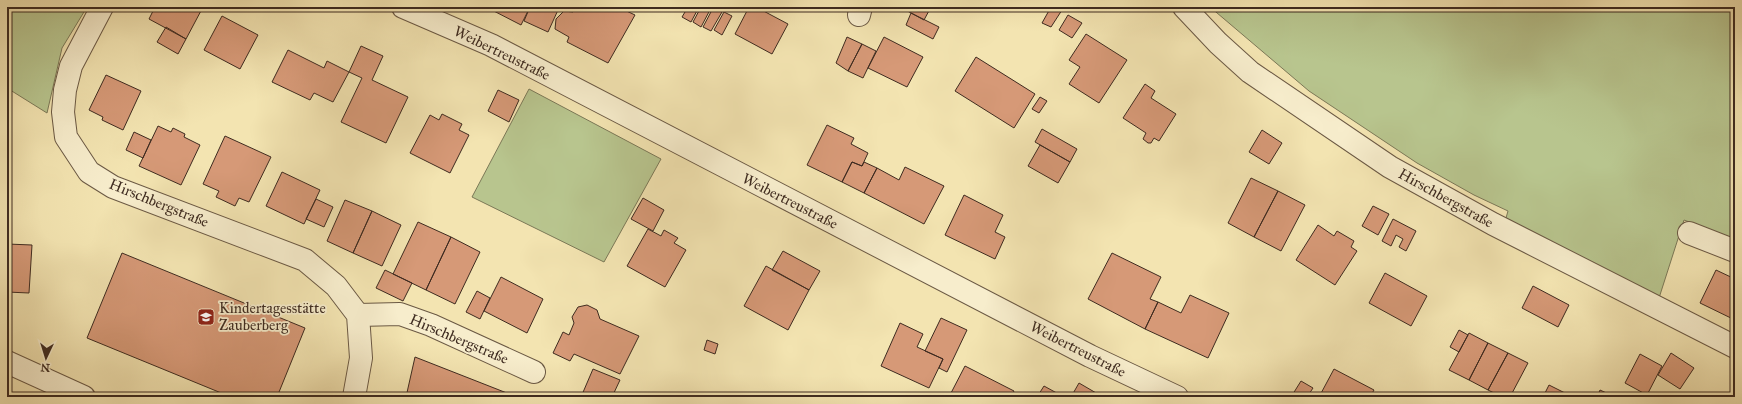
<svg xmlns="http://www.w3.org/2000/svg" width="1742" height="404" font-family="'IM FELL Great Primer',serif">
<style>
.green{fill:#b8c58e;stroke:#7b7857}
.building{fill:#d69977;stroke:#3e2b20}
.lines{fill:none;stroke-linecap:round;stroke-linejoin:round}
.minor-casing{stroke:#6b5944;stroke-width:24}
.minor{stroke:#f7edcc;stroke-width:22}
.labels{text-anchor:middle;stroke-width:3.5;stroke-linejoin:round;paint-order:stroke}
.street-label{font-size:15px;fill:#3e2b20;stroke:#f7edcc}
.poi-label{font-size:15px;fill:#3e2b20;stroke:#f7edcc;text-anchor:start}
</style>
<rect width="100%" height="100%" fill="#f3e4b1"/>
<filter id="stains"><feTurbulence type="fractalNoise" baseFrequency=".005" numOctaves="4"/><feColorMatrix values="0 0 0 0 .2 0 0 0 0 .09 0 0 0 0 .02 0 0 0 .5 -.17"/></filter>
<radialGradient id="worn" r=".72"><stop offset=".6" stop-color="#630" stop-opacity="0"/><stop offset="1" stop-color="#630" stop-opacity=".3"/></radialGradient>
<path class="green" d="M 7,7 L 87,7 L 62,48 L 47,113 L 7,88 Z
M 1210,7 L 1735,7 L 1735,239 L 1684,220 L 1659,298 L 1506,218 L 1508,211 L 1474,195 L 1417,163 L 1309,91 Z
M 529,89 L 661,159 L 604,262 L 472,197 Z"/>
<path class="building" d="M 155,7 L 203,7 L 186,39 L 149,19 Z
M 486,7 L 530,7 L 521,25 Z
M 530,7 L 551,7 L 558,10 L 548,32 L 524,21 Z
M 576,7 L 618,7 L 635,15 L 608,63 L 567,42 L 569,37 L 555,29 L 556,19 L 564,11 L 573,12 Z
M 688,7 L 699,7 L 691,22 L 682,17 Z
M 701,7 L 711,8 L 701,27 L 693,22 Z
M 749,7 L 756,7 L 788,24 L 772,54 L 735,34 Z
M 900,7 L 931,7 L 924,20 Z
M 1051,7 L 1057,7 L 1062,10 L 1051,27 L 1042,23 Z
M 713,8 L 722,12 L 711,31 L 703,27 Z
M 724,12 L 732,16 L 722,35 L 714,30 Z
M 911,13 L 939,27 L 933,39 L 906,25 Z
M 1068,15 L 1082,23 L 1072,38 L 1059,30 Z
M 222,16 L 258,35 L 240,69 L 204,50 Z
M 166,27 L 186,39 L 178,54 L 157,42 Z
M 1086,34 L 1127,60 L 1099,103 L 1069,84 L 1080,67 L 1069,60 Z
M 847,37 L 862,44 L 848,71 L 836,63 Z
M 884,37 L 923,57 L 907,87 L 868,68 Z
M 862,44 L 876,51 L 863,78 L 848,71 Z
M 361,46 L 383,56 L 372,80 L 408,97 L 386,143 L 341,122 L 362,78 L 349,72 Z
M 288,50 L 324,68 L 327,61 L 349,72 L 333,102 L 314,93 L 310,100 L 272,82 Z
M 976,57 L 1035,94 L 1014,128 L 955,91 Z
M 106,75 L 141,91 L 123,130 L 102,120 L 103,117 L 89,110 Z
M 1145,84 L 1155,91 L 1151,98 L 1176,114 L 1159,141 L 1154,138 L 1151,143 L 1148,143 L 1143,139 L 1146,133 L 1123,118 Z
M 498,90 L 519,100 L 509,122 L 488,111 Z
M 1040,97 L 1047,101 L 1039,113 L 1032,109 Z
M 442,114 L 462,124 L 459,130 L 469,135 L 450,173 L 410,153 L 430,115 L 439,120 Z
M 827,125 L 854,138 L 851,144 L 868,153 L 862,166 L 852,162 L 842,182 L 807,165 Z
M 158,126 L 171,132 L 173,128 L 185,134 L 184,137 L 200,145 L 181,185 L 139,166 Z
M 1042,129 L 1077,149 L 1070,162 L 1035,142 Z
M 1262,130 L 1282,143 L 1269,164 L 1249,152 Z
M 134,132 L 151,140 L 143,158 L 126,150 Z
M 225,136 L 271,157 L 249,202 L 239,198 L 235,206 L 216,197 L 219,191 L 203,184 Z
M 1040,145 L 1070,162 L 1058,183 L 1028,166 Z
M 852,162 L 862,166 L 864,162 L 877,168 L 864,193 L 842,182 Z
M 905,167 L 944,186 L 924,224 L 864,193 L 877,168 L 899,180 Z
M 282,172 L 320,190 L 304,224 L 266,206 Z
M 1251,178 L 1278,191 L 1254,237 L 1228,223 Z
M 1278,191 L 1305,205 L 1281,251 L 1254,237 Z
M 964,195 L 1003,215 L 995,232 L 1005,237 L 995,259 L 945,235 Z
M 643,198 L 664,210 L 653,231 L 631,219 Z
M 316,199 L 333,207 L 324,227 L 306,219 Z
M 345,200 L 372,211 L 353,253 L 327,241 Z
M 1373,206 L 1389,214 L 1378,235 L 1362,226 Z
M 372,211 L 401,225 L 382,266 L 353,253 Z
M 1393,219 L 1416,231 L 1406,251 L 1399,247 L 1403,239 L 1396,235 L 1391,246 L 1382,241 Z
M 418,222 L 451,237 L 426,290 L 393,274 Z
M 1318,225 L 1334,236 L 1337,231 L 1354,241 L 1351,247 L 1357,251 L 1335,285 L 1296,260 Z
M 648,229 L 661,236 L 664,230 L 678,238 L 674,243 L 686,250 L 665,287 L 627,266 Z
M 451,237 L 480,252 L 455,304 L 426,290 Z
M 7,244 L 32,245 L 29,293 L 7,292 Z
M 783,251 L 820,271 L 809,290 L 772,270 Z
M 122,253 L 305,328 L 277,397 L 231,397 L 87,338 Z
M 1112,253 L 1161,277 L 1150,299 L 1158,302 L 1145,329 L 1088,299 Z
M 766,266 L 809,290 L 788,330 L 744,306 Z
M 385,270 L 412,283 L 403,301 L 376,288 Z
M 1716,270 L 1735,279 L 1735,320 L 1700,303 Z
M 1385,273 L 1427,296 L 1411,326 L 1369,303 Z
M 501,277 L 543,299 L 527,333 L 484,311 Z
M 1533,286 L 1569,305 L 1558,327 L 1522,308 Z
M 477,291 L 490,298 L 480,319 L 466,312 Z
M 1190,295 L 1229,313 L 1208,358 L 1145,329 L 1158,302 L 1181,313 Z
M 587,305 L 597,310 L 600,319 L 639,336 L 620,374 L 574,354 L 570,361 L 553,353 L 563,332 L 569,335 L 574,323 L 572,317 L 578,307 Z
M 941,318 L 967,330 L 947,372 L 939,368 L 943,359 L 925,351 Z
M 900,323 L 923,334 L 917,347 L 943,359 L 929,388 L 881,366 Z
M 1459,330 L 1468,335 L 1459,352 L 1450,347 Z
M 1469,333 L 1488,343 L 1469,380 L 1449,370 Z
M 707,340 L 718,344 L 715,354 L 704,350 Z
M 1488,343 L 1508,353 L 1488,390 L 1469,380 Z
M 1508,353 L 1528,363 L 1510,397 L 1502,397 L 1488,390 Z
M 1671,353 L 1694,368 L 1680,389 L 1658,375 Z
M 1640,354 L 1662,366 L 1647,395 L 1625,383 Z
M 415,357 L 517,397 L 406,397 Z
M 965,366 L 1014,391 L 1011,397 L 958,397 L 951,393 Z
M 593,369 L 620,380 L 612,397 L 581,397 Z
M 1334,369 L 1374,390 L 1370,397 L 1319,397 Z
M 1301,381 L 1313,388 L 1307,397 L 1291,397 Z
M 1079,383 L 1103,397 L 1071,397 Z
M 1549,385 L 1573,397 L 1543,397 Z
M 1044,386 L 1064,397 L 1037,397 Z
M 1600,390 L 1615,397 L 1597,397 Z"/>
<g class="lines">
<g class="minor-casing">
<path id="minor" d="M 102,7 L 71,66 L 65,90 L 63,112 L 66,137 L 89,172 L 113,187 L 305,260 L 336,286 L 358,315 L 361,358 L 354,397
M 403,7 L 491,45 L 1090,356 L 1177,397
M 1184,7 L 1218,43 L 1250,72 L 1390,167 L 1493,224 L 1735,347
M 859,15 L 861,7
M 1689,233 L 1735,251
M 358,315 L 400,314 L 431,325 L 534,372
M 7,362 L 84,397"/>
</g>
<use href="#minor" class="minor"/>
</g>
<defs>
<g id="school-square" transform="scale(0.9)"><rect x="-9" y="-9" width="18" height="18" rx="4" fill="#8f2418" stroke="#f7edcc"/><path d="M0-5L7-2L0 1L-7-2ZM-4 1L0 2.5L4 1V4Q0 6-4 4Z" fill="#fff"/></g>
</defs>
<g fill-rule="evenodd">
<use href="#school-square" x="206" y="317"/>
</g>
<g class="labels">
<g class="street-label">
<text transform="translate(502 53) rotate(26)" y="5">Weibertreustraße</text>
<text transform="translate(1446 198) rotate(29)" y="5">Hirschbergstraße</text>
<text transform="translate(790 201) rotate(27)" y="5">Weibertreustraße</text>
<text transform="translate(159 203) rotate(22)" y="5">Hirschbergstraße</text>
<text transform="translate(459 339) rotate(23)" y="5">Hirschbergstraße</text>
<text transform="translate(1078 349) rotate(27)" y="5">Weibertreustraße</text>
</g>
<g class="poi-label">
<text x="219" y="313">Kindertagesstätte<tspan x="219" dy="17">Zauberberg</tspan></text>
</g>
</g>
<rect width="1742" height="404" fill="none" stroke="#f3e4b1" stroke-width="24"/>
<rect x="8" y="8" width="1726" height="388" fill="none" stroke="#3e2b20" stroke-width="2"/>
<rect x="12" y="12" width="1718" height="380" fill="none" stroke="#3e2b20"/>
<g transform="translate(46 358) rotate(184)" stroke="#f7edcc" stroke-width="3" paint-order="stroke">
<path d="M0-3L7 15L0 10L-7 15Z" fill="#3e2b20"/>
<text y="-6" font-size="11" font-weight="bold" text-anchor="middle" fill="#3e2b20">N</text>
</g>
<rect width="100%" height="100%" filter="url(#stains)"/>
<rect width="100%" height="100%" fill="url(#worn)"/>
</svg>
